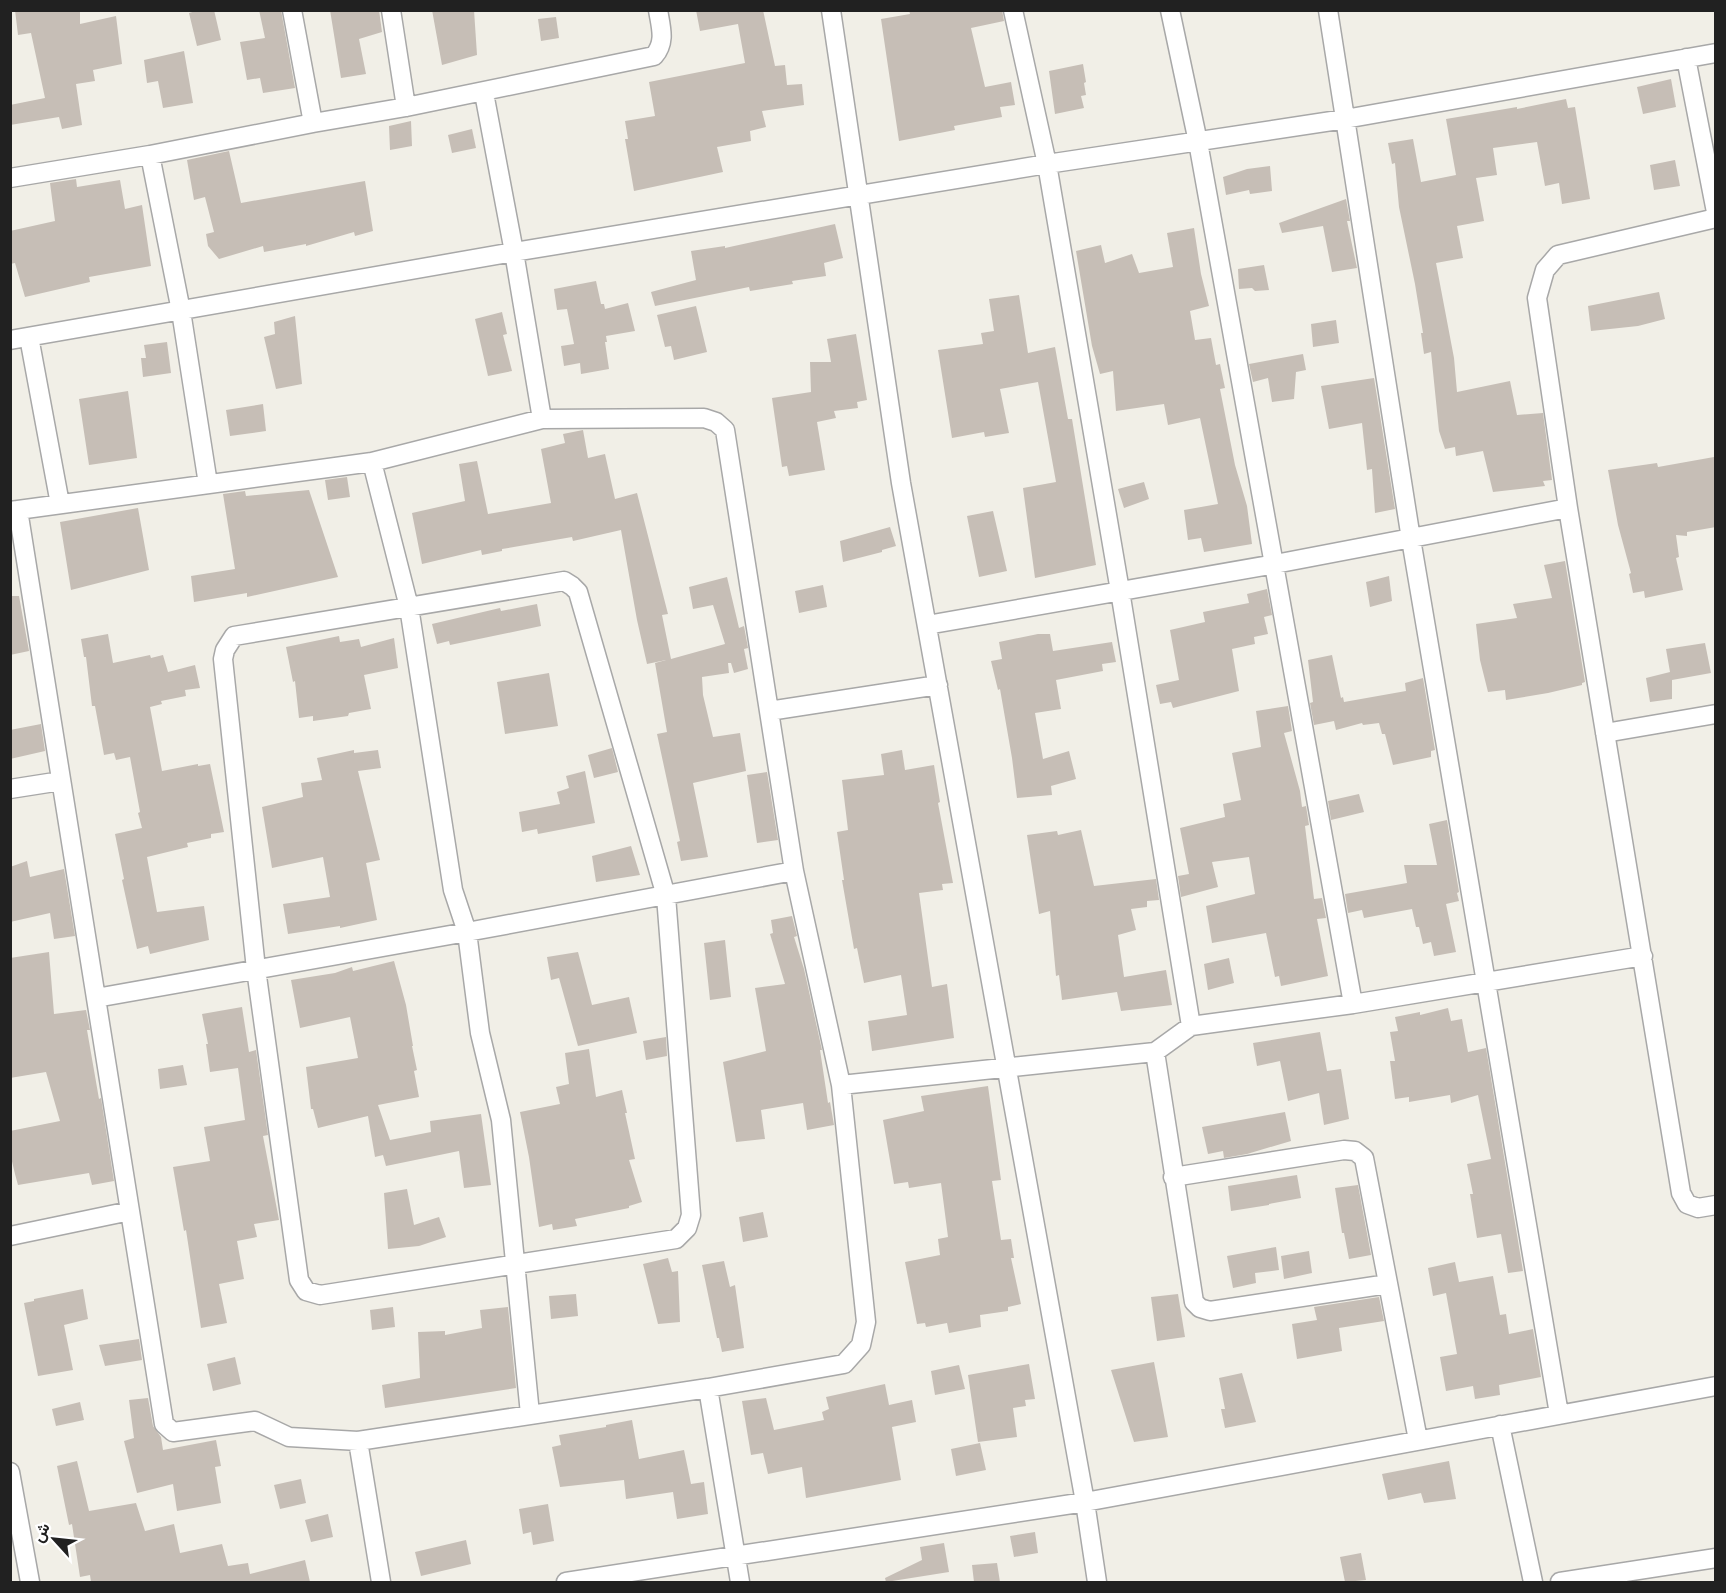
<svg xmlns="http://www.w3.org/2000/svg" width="1726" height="1593" font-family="'Exo 2',Vazirmatn,sans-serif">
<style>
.building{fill:#c6beb6}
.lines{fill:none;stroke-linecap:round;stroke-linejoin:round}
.street-casing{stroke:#a8a8a8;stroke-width:21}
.street{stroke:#fff;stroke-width:18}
</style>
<rect width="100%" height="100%" fill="#f1efe7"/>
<path class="building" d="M 15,10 L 80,10 L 80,24 L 116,16 L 122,64 L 93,70 L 95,81 L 76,84 L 82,125 L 62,129 L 59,117 L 10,125 L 10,105 L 45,98 L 31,33 L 18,35 Z
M 199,10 L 214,10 L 221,40 L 197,46 L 189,13 Z
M 259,10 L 281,10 L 295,88 L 263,93 L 260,78 L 247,80 L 240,42 L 265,38 Z
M 330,10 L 379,10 L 382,32 L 359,39 L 366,74 L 341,78 Z
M 432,10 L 474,10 L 477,55 L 442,65 Z
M 696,10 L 763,10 L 775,66 L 785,65 L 787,85 L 802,84 L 804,105 L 762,111 L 766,127 L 750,131 L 751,141 L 717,147 L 723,172 L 634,191 L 625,139 L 628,139 L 625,121 L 655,116 L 649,82 L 745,63 L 738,24 L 700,31 Z
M 909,10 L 1002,10 L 1004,21 L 971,28 L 985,87 L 1011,82 L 1015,105 L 1000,107 L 1002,117 L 954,126 L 955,130 L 899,141 L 881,19 L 910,14 Z
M 556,17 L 559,38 L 541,41 L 538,19 Z
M 184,51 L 193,103 L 163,108 L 158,81 L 147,83 L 144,60 Z
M 1083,64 L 1086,82 L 1084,83 L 1086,95 L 1081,96 L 1084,108 L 1055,114 L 1049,71 Z
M 1671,79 L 1676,107 L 1643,114 L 1637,87 Z
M 1566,99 L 1568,108 L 1575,107 L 1590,199 L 1562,204 L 1559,183 L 1545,186 L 1537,142 L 1493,148 L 1497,175 L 1476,178 L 1484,221 L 1457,226 L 1463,258 L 1436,263 L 1454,358 L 1457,392 L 1510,381 L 1517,415 L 1543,413 L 1552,480 L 1543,481 L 1545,486 L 1493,492 L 1483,451 L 1456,456 L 1455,447 L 1445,449 L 1439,431 L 1431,352 L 1424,354 L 1421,333 L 1423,333 L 1415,284 L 1399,207 L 1395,163 L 1392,164 L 1388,143 L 1413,139 L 1421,182 L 1456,175 L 1446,119 L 1517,107 L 1517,109 Z
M 411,121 L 412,146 L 390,150 L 389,126 Z
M 472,129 L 476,148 L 452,153 L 448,135 Z
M 229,151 L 241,203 L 365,181 L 373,231 L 355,236 L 354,232 L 306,246 L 306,244 L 264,252 L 263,246 L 219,259 L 208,246 L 206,234 L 214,232 L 205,197 L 194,200 L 187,160 Z
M 1675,160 L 1680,186 L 1654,190 L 1650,165 Z
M 1270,166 L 1272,191 L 1250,194 L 1249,190 L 1226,195 L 1223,177 L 1247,169 Z
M 76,179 L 77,187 L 120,180 L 125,209 L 142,205 L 151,266 L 89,277 L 90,282 L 25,297 L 15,263 L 10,264 L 10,231 L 55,221 L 50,183 Z
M 1346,199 L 1350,221 L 1347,221 L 1357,268 L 1332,272 L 1323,226 L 1282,233 L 1279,223 Z
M 835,224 L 843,258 L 824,263 L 826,276 L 792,281 L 793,284 L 750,291 L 749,287 L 655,306 L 651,292 L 696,280 L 691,251 L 725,246 L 725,248 Z
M 1194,228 L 1201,274 L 1209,306 L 1190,311 L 1195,340 L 1211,338 L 1216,365 L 1220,364 L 1221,369 L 1225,388 L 1220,389 L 1235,465 L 1247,506 L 1252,544 L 1204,552 L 1201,538 L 1188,540 L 1184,510 L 1218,504 L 1200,418 L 1168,425 L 1164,404 L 1116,411 L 1113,371 L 1100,374 L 1092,346 L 1076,251 L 1101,245 L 1105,263 L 1132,254 L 1139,273 L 1173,267 L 1167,233 Z
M 1264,265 L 1269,290 L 1255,291 L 1252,288 L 1239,289 L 1238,269 Z
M 596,281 L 601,304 L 604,304 L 605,309 L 628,303 L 635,331 L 606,336 L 607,342 L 605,342 L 609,369 L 581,374 L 580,363 L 564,366 L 561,346 L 574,344 L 567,309 L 557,310 L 554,289 Z
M 1659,292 L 1665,319 L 1638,326 L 1591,331 L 1588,306 Z
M 1019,295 L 1028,353 L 1055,347 L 1068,419 L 1072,419 L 1096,565 L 1035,578 L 1023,488 L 1056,482 L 1038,382 L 1000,389 L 1009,433 L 985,437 L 984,432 L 952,438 L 938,350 L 983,344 L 981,333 L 994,331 L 989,299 Z
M 696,306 L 707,352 L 674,360 L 671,346 L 665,347 L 657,315 Z
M 502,312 L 507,334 L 503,335 L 512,371 L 488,376 L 475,319 Z
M 295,316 L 302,384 L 276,389 L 264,337 L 275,334 L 274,322 Z
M 1336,320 L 1339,343 L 1313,347 L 1311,324 Z
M 856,334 L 867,400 L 857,402 L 858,408 L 834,411 L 836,418 L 817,422 L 825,470 L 789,476 L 787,466 L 782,467 L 772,398 L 811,392 L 810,362 L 831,362 L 827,339 Z
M 167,342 L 171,373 L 143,377 L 141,358 L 146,358 L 144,345 Z
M 1303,354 L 1306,370 L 1296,372 L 1294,399 L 1272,402 L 1268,378 L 1253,382 L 1249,364 Z
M 1374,378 L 1395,509 L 1375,513 L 1372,469 L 1367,470 L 1362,423 L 1329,429 L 1321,386 Z
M 128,391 L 137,458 L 89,465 L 79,399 Z
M 263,404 L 266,431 L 230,436 L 226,410 Z
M 583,430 L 588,458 L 605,454 L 615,499 L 637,493 L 668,614 L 662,615 L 671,659 L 725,644 L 713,605 L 693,609 L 689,587 L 727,577 L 739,628 L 744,626 L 748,648 L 744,649 L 748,669 L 734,673 L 731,663 L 728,663 L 729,673 L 702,677 L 703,695 L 713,737 L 740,733 L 746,771 L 693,783 L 708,857 L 681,861 L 677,842 L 680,841 L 657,734 L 667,732 L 655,663 L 666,660 L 647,664 L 637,620 L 621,530 L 573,541 L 572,537 L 502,549 L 502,551 L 482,555 L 481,550 L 422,564 L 412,513 L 465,501 L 459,464 L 477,461 L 488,514 L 551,503 L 541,449 L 565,443 L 563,434 Z
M 1714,457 L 1716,527 L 1687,532 L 1687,536 L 1676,535 L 1679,557 L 1676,558 L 1683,590 L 1645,598 L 1644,591 L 1633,593 L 1629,574 L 1631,573 L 1618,525 L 1608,470 L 1657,463 L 1658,467 Z
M 347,477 L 350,497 L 328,500 L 325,480 Z
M 1144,482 L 1149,499 L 1124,508 L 1118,489 Z
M 309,490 L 338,577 L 247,597 L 247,593 L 194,602 L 191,576 L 235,569 L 223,494 L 245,491 L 246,496 Z
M 138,508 L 149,570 L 71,590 L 60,522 Z
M 993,511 L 1007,571 L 979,577 L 967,516 Z
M 890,527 L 896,546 L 882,550 L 882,552 L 843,562 L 840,541 Z
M 1565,561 L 1585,682 L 1582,683 L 1582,685 L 1548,693 L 1506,700 L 1505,690 L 1488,692 L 1480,660 L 1476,624 L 1517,618 L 1513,604 L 1552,598 L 1544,565 Z
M 1389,576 L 1392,601 L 1370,607 L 1366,582 Z
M 823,585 L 827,607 L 799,613 L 795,591 Z
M 1267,589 L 1272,615 L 1264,617 L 1268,634 L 1254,637 L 1255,644 L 1232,649 L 1239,691 L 1173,708 L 1171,702 L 1160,704 L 1156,685 L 1179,680 L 1170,630 L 1205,622 L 1203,612 L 1249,603 L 1247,594 Z
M 10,596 L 19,596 L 29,651 L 10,655 Z
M 537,604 L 541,626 L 450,645 L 449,641 L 437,644 L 432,624 L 500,608 L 501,611 Z
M 108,634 L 113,663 L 150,655 L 151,658 L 163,655 L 168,672 L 195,665 L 200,688 L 185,690 L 186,696 L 161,701 L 162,704 L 150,707 L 162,771 L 198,764 L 198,766 L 210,764 L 224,832 L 211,834 L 211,838 L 187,843 L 188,847 L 147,857 L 157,912 L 204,906 L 209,940 L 150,954 L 148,946 L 137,949 L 122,880 L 124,879 L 115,834 L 142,828 L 138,813 L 140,812 L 130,757 L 116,760 L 114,753 L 104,755 L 95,706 L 92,706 L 86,657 L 84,657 L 81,639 Z
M 1038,634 L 1050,634 L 1053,651 L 1112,642 L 1116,662 L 1102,664 L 1103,671 L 1056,680 L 1061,709 L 1035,713 L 1043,759 L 1069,751 L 1076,779 L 1051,786 L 1052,795 L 1017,798 L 1012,758 L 1000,689 L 998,690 L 991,661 L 1002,659 L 999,642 Z
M 339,636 L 340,642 L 359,639 L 361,647 L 394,638 L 398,668 L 364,675 L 371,709 L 349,713 L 348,716 L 313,721 L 313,716 L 299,718 L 295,681 L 293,682 L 286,647 Z
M 1705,643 L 1711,673 L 1672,680 L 1672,699 L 1650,702 L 1646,678 L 1670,672 L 1666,649 Z
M 1332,655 L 1341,698 L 1343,697 L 1344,702 L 1406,691 L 1405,683 L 1423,678 L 1435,750 L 1431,751 L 1431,757 L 1393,765 L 1385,734 L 1382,734 L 1379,723 L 1363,725 L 1362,723 L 1336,730 L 1334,721 L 1314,725 L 1310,703 L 1313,702 L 1308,660 Z
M 549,673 L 558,726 L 505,734 L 497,682 Z
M 1288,706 L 1292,731 L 1284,733 L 1300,791 L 1302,807 L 1306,806 L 1309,825 L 1305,826 L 1314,899 L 1322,898 L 1326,918 L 1317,919 L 1328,976 L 1281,986 L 1279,976 L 1275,977 L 1266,933 L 1212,943 L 1206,906 L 1255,894 L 1249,857 L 1212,862 L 1218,887 L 1181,897 L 1178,876 L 1189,874 L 1180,828 L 1225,817 L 1223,804 L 1241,800 L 1232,753 L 1261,747 L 1256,711 Z
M 41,724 L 45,751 L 10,759 L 10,730 Z
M 612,748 L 618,772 L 594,778 L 588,755 Z
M 354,750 L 354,753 L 378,750 L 381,768 L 358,771 L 380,860 L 366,863 L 377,920 L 340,928 L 340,926 L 288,934 L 283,904 L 330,897 L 323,857 L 272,868 L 262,807 L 303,797 L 301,783 L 322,780 L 317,758 Z
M 902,750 L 905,770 L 934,765 L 940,802 L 938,803 L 953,883 L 942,884 L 943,890 L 919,893 L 932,987 L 947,984 L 954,1038 L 872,1051 L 868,1021 L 907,1015 L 901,975 L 864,983 L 857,948 L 854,949 L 842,880 L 844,880 L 837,832 L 848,830 L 842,780 L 884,775 L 881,754 Z
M 585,771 L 595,823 L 538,834 L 537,829 L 522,832 L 519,812 L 560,804 L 557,792 L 569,788 L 566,776 Z
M 767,772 L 778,840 L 757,843 L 747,775 Z
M 1359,794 L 1364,812 L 1331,820 L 1328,801 Z
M 1447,820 L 1459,892 L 1457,893 L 1459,901 L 1446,904 L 1456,952 L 1434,956 L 1431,942 L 1423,944 L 1419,927 L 1416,927 L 1412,909 L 1364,918 L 1362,910 L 1348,913 L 1345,894 L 1407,883 L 1404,865 L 1437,865 L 1429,824 Z
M 1081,830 L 1094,886 L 1156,879 L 1159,900 L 1147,901 L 1147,907 L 1131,909 L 1136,930 L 1118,935 L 1124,977 L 1166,970 L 1172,1005 L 1121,1011 L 1117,992 L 1062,1000 L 1059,975 L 1056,976 L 1050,911 L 1039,914 L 1027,835 L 1057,831 L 1058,835 Z
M 631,846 L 640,875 L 596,882 L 592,856 Z
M 27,861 L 30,877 L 64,869 L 75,936 L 54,939 L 50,913 L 10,922 L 10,867 Z
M 792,916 L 797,936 L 794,937 L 804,969 L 822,1050 L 820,1050 L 828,1103 L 830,1102 L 834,1125 L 807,1130 L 803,1103 L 761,1110 L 765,1139 L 736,1142 L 723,1062 L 766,1051 L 755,988 L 785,984 L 770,934 L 773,933 L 771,920 Z
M 725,940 L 731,997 L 710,1000 L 704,943 Z
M 49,952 L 54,1014 L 86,1010 L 90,1030 L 87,1030 L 99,1099 L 101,1098 L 114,1181 L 92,1185 L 89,1173 L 18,1185 L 15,1174 L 10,1153 L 10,1131 L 60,1121 L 46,1072 L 10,1078 L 10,958 Z
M 578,952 L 592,1005 L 629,997 L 637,1033 L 578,1046 L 559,978 L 551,980 L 547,957 Z
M 1229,958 L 1234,983 L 1208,990 L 1204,964 Z
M 394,961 L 406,1005 L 413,1046 L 412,1046 L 417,1070 L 414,1071 L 419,1097 L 378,1105 L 390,1140 L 431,1132 L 430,1121 L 481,1114 L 491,1185 L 464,1188 L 459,1151 L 386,1166 L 383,1155 L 375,1157 L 368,1116 L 318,1128 L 313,1109 L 311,1109 L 306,1067 L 358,1058 L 350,1017 L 300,1028 L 291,980 L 335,973 L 352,967 L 353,971 Z
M 242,1007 L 249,1052 L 256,1050 L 268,1135 L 263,1136 L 279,1220 L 254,1224 L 257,1237 L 237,1241 L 244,1279 L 219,1284 L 227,1323 L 201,1328 L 186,1230 L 184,1231 L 173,1167 L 210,1161 L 204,1127 L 245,1120 L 238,1068 L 210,1072 L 206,1044 L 208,1044 L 202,1014 Z
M 1448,1008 L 1451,1021 L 1462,1019 L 1468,1052 L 1486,1048 L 1523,1271 L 1508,1273 L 1501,1234 L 1477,1238 L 1470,1194 L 1473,1194 L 1467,1164 L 1491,1159 L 1478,1095 L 1451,1103 L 1450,1095 L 1409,1102 L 1409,1097 L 1395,1099 L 1390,1061 L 1395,1061 L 1390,1032 L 1398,1031 L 1395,1017 L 1420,1012 L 1420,1015 Z
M 1320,1032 L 1327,1071 L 1341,1069 L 1349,1119 L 1324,1125 L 1319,1093 L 1288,1101 L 1280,1061 L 1257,1066 L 1253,1043 Z
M 666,1037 L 667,1056 L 646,1060 L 643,1041 Z
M 589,1049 L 596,1097 L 622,1090 L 627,1113 L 625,1113 L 635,1159 L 629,1160 L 642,1202 L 629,1206 L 629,1208 L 575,1219 L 577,1226 L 553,1230 L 552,1224 L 539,1227 L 529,1157 L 520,1112 L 560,1104 L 556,1087 L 569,1084 L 565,1053 Z
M 183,1065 L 187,1085 L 160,1089 L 158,1069 Z
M 988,1086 L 1001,1180 L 992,1181 L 1001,1240 L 1011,1239 L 1014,1258 L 1011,1258 L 1021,1304 L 1008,1307 L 1008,1311 L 980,1315 L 981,1327 L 949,1333 L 947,1323 L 926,1327 L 925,1323 L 917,1324 L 905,1262 L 940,1255 L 938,1239 L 948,1237 L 941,1183 L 909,1188 L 908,1182 L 894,1184 L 883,1120 L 924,1111 L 921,1096 Z
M 1285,1112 L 1291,1141 L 1247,1154 L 1224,1158 L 1223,1151 L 1208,1154 L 1202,1127 Z
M 1297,1175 L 1301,1198 L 1269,1204 L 1269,1205 L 1231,1211 L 1228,1186 Z
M 1358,1185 L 1371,1255 L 1349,1259 L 1344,1233 L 1342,1233 L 1335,1188 Z
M 407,1189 L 414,1225 L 439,1217 L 446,1237 L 419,1246 L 388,1249 L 384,1193 Z
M 763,1212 L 768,1237 L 743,1242 L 739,1217 Z
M 1276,1247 L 1279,1270 L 1255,1273 L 1256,1283 L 1233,1288 L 1227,1256 Z
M 1309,1251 L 1312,1273 L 1284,1279 L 1281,1256 Z
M 668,1258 L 672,1272 L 678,1271 L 680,1322 L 658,1324 L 643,1264 Z
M 724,1261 L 730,1287 L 735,1285 L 744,1348 L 722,1352 L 719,1338 L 717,1338 L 702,1265 Z
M 1455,1262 L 1459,1282 L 1493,1276 L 1500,1315 L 1506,1314 L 1509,1334 L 1533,1329 L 1541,1377 L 1499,1385 L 1500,1395 L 1475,1399 L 1473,1386 L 1446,1391 L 1440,1357 L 1457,1354 L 1446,1293 L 1433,1296 L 1428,1268 Z
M 83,1289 L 88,1319 L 64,1325 L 73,1370 L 38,1376 L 24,1303 L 34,1301 L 34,1299 Z
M 576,1294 L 578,1316 L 551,1319 L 549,1296 Z
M 1178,1294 L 1185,1337 L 1157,1341 L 1151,1297 Z
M 1379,1297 L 1384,1321 L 1339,1328 L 1342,1351 L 1297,1359 L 1292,1324 L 1317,1320 L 1314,1307 Z
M 393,1307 L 395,1327 L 372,1330 L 370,1310 Z
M 508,1307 L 516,1388 L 385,1408 L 382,1385 L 420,1378 L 418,1332 L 445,1331 L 445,1335 L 482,1328 L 480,1310 Z
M 139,1339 L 142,1360 L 105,1366 L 99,1345 Z
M 235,1357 L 241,1384 L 213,1391 L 207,1364 Z
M 1154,1362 L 1168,1437 L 1134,1442 L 1111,1370 Z
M 1029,1364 L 1035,1399 L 1025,1400 L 1026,1406 L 1013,1408 L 1017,1437 L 978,1442 L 968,1375 Z
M 959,1365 L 965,1389 L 935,1395 L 931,1371 Z
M 1242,1373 L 1256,1422 L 1225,1428 L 1221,1409 L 1225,1409 L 1219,1378 Z
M 885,1384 L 889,1405 L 912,1400 L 916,1422 L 892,1427 L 901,1480 L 806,1498 L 802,1467 L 768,1474 L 763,1453 L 751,1455 L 742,1401 L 766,1398 L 774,1430 L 824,1420 L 822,1412 L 829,1409 L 826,1397 Z
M 148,1398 L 153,1426 L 161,1437 L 163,1450 L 216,1440 L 221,1466 L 215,1467 L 221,1503 L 177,1511 L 173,1484 L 137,1493 L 124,1441 L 134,1438 L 129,1400 Z
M 80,1402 L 84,1420 L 56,1426 L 52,1409 Z
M 632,1420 L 639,1459 L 684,1450 L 691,1484 L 704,1482 L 708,1514 L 677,1519 L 673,1492 L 626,1499 L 624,1480 L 560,1487 L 552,1447 L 561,1445 L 559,1435 L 606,1427 L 606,1425 Z
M 980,1443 L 986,1470 L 956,1476 L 951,1449 Z
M 77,1461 L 89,1511 L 136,1503 L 145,1531 L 174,1524 L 180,1553 L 222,1544 L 228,1566 L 248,1563 L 250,1574 L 305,1560 L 310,1582 L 91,1582 L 90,1575 L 80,1577 L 72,1524 L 69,1525 L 57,1466 Z
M 1449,1461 L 1456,1499 L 1424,1503 L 1421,1493 L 1388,1500 L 1382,1474 Z
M 301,1479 L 306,1503 L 280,1509 L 274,1485 Z
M 548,1504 L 554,1541 L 533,1545 L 531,1532 L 523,1534 L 519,1509 Z
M 328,1514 L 333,1537 L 311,1542 L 305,1520 Z
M 1035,1532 L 1038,1553 L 1014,1557 L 1010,1536 Z
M 466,1540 L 471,1564 L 421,1576 L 415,1552 Z
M 944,1543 L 949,1572 L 886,1582 L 885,1578 L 922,1560 L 920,1547 Z
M 1361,1553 L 1366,1580 L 1345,1582 L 1340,1557 Z
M 997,1563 L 1000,1582 L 974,1582 L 972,1565 Z"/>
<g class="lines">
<g class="street-casing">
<path id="street" d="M 292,10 L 313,123
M 391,10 L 406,107
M 831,10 L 901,483 L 1085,1502 L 1097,1582
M 1013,10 L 1047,164 L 1120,591 L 1191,1026
M 1170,10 L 1198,142 L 1353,1004
M 1328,10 L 1411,539 L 1559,1414
M 1686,58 L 1716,212
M 484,93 L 514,252 L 542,419
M 150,155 L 181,311 L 208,484
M 10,178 L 150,155 L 313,123 L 406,107 L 654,56 C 666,42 661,28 658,10
M 1716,218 L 1558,255 L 1545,270 L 1537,298 L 1568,508 L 1681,1193 L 1687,1204 L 1698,1208 L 1716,1205
M 29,337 L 60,504
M 10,340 L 514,252 L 1047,164 L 1345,119 L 1716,53
M 372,462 L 409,607 L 453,890 L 467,932 L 480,1033 L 501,1120 L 530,1414
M 10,511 L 18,510 L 372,462 L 542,419 L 704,418 L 716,422 L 725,430 L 794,871 L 841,1085 L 866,1322 L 861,1345 L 844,1364 L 708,1388 L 358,1441 L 289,1437 L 255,1421 L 173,1432 L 164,1424 L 18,510
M 564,581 L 572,586 L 578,592 L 666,896 L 691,1215 L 687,1228 L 676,1239 L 320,1295 L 306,1291 L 299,1280 L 256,969 L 223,659 L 225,650 L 234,636 Z
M 927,625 L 1275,564 L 1568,508
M 769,711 L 938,685
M 1605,733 L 1716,714
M 10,789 L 61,781
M 96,998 L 467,932 L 794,871
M 1155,1052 L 1194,1302 L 1200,1308 L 1210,1311 L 1388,1284
M 841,1085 L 1155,1052 L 1191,1026 L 1353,1004 L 1643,956
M 1173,1177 L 1344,1150 L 1355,1151 L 1364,1158 L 1418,1440
M 10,1236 L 130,1211
M 708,1388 L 740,1582
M 1500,1425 L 1533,1582
M 358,1441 L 381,1582
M 10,1472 L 30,1582
M 566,1582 L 1085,1502 L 1716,1386
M 1560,1582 L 1716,1558"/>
</g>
<use href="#street" class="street"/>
</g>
<rect width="1726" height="1593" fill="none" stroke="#212121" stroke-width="24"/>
<g transform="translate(54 1539) rotate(297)" stroke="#ffffff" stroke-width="4.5" paint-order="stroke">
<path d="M0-4.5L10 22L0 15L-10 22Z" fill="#212121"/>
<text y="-9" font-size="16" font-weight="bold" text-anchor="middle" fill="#212121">ش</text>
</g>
</svg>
